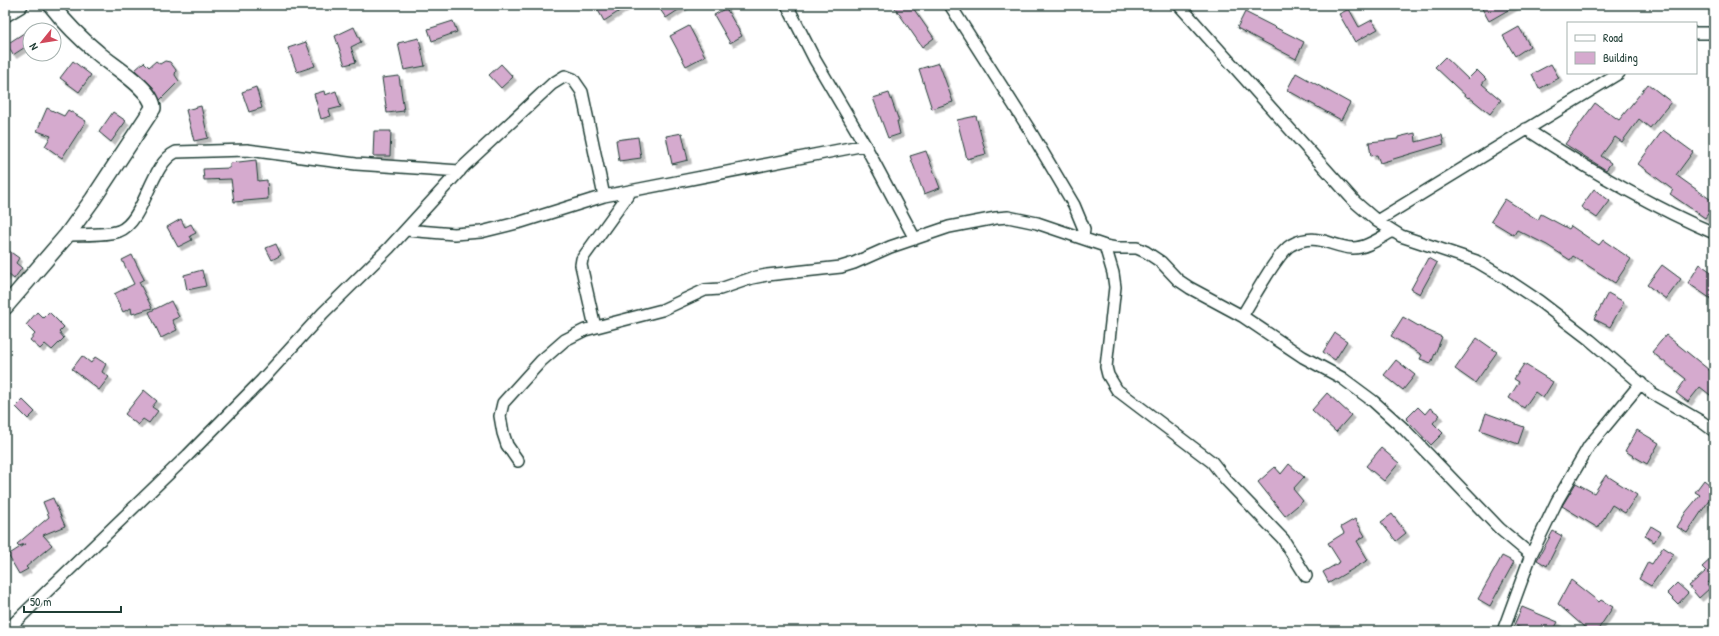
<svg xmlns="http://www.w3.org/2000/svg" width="1719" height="636" font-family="'Patrick Hand',sans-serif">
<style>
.building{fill:#d5aace;stroke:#1f3d34;filter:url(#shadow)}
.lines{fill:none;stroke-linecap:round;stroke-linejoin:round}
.street-casing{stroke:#1f3d34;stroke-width:14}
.secondary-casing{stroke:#1f3d34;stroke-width:18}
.street{stroke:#fff;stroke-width:11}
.secondary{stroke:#fff;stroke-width:15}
</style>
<defs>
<filter id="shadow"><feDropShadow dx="3.5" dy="3.5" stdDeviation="0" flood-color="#0004"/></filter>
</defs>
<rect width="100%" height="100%" fill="#fff"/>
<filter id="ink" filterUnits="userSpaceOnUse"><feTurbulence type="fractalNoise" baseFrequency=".025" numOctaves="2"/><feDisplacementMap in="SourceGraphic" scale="8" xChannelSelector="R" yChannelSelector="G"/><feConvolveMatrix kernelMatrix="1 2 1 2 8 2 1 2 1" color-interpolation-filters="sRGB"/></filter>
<g filter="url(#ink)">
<path class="building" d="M 595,5 L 629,5 L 604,21 Z
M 657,5 L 686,5 L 666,18 Z
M 893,5 L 911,5 L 934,38 L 922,47 Z
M 1480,5 L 1517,5 L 1489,21 Z
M 726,8 L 742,36 L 730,43 L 714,15 Z
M 1349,9 L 1359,27 L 1372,20 L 1378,29 L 1355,42 L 1339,14 Z
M 1245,12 L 1304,42 L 1296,59 L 1237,28 Z
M 453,21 L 457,32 L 432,41 L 428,29 Z
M 689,26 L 705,56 L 686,66 L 670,36 Z
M 354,27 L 361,42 L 351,47 L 356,62 L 345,65 L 335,36 Z
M 1519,27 L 1530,46 L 1515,56 L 1503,36 Z
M 30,29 L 30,44 L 13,55 L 7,44 Z
M 419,38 L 425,66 L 404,70 L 398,43 Z
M 306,42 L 315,66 L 297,72 L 288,48 Z
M 1445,57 L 1468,79 L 1477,70 L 1486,79 L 1482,84 L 1501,100 L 1490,114 L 1469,97 L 1468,98 L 1435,67 Z
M 73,61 L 91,75 L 79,92 L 60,78 Z
M 156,61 L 160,64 L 165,61 L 170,62 L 176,70 L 175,75 L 179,81 L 160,100 L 153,87 L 135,70 L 144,62 L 149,67 Z
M 939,63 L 953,102 L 932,109 L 919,69 Z
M 501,64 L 513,77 L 501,88 L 489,75 Z
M 1551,64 L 1559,78 L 1539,89 L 1532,74 Z
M 1296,73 L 1350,103 L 1341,120 L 1287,90 Z
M 399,76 L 404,111 L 387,113 L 382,78 Z
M 1648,84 L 1671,102 L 1650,128 L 1639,119 L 1622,142 L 1615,137 L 1601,156 L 1611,163 L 1606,170 L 1565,144 L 1595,103 L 1619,120 Z
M 256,87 L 262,108 L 249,112 L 242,92 Z
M 324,91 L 325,95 L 336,91 L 341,107 L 329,110 L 331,116 L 321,119 L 314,94 Z
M 889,93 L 899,121 L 897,121 L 900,134 L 888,138 L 873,98 Z
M 201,106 L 208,138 L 194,141 L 186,110 Z
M 47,108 L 64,116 L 68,110 L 86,121 L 62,158 L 45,146 L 51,136 L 37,131 Z
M 113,112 L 126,121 L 111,142 L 99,132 Z
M 976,116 L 986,154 L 967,159 L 957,120 Z
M 1663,130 L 1693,152 L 1676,175 L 1714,202 L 1714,205 L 1705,218 L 1670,194 L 1673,190 L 1638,164 Z
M 374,131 L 391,131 L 390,156 L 373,156 Z
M 682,133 L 688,160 L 672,164 L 666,136 Z
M 1415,133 L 1416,142 L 1442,135 L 1444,144 L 1380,163 L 1377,155 L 1371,156 L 1369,142 L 1398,139 L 1398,137 Z
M 638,137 L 641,158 L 619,161 L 616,140 Z
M 926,151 L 940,188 L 924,194 L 910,156 Z
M 256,160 L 258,181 L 267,180 L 268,199 L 234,202 L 231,179 L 204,180 L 203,169 L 230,168 L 230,163 Z
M 1594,189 L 1610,201 L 1597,218 L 1581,207 Z
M 1505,199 L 1538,220 L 1541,214 L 1569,229 L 1571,226 L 1599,245 L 1603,240 L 1631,259 L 1615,283 L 1573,256 L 1570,260 L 1547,245 L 1517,230 L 1514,235 L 1491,221 Z
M 181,219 L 185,227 L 191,224 L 196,233 L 190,236 L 192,240 L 178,247 L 167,227 Z
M 276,244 L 281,255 L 272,260 L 266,248 Z
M 5,248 L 19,258 L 16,263 L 22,268 L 14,279 L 8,274 L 5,278 Z
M 132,255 L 144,279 L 139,282 L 152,308 L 132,314 L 131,308 L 123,312 L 114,294 L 134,284 L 122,260 Z
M 1428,258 L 1437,263 L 1420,294 L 1411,289 Z
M 1700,264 L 1714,274 L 1714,301 L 1688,283 Z
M 1662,265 L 1681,279 L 1666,299 L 1647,285 Z
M 202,270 L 206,286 L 187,290 L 184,275 Z
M 1608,293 L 1624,302 L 1610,327 L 1594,319 Z
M 171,301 L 179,317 L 172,320 L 177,330 L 161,338 L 149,312 Z
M 37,312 L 43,318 L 49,312 L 64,327 L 59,332 L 64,338 L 52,350 L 45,344 L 40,349 L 30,340 L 35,334 L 26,325 Z
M 1403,317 L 1422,328 L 1442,337 L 1431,363 L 1420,359 L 1422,355 L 1391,336 Z
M 1335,333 L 1347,341 L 1335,360 L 1323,352 Z
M 1666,335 L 1714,374 L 1714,398 L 1700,387 L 1688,402 L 1676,393 L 1686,379 L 1652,352 Z
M 1477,338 L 1497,352 L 1475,383 L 1455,369 Z
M 82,356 L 91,363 L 95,357 L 106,364 L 102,372 L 109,377 L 99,390 L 72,369 Z
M 1396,360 L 1415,375 L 1403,390 L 1384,375 Z
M 1524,364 L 1553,382 L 1543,398 L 1535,392 L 1524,408 L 1509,398 L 1519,382 L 1514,379 Z
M 144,390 L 157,401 L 152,407 L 158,411 L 149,423 L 143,419 L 138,425 L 125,414 Z
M 1327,393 L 1351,415 L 1336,432 L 1312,410 Z
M 23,400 L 35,412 L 28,419 L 16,407 Z
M 1418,407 L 1425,414 L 1430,408 L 1440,415 L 1433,423 L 1443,433 L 1431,445 L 1406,419 Z
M 1486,413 L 1524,427 L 1518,444 L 1480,430 Z
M 1637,430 L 1659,443 L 1647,464 L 1625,451 Z
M 1381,448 L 1399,463 L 1384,481 L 1366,466 Z
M 1289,464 L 1304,477 L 1293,489 L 1303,501 L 1285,516 L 1258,482 L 1275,467 L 1281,474 Z
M 1606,475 L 1637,495 L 1625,513 L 1612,505 L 1598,528 L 1562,506 L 1576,483 L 1594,493 Z
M 1704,480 L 1710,485 L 1714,480 L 1714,493 L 1687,533 L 1677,527 L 1686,512 L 1700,495 L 1695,492 Z
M 53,498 L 65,526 L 43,535 L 52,545 L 26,567 L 28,569 L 19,574 L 8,555 L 25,544 L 19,546 L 17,544 L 49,517 L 43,502 Z
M 1392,514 L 1406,533 L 1396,541 L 1381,522 Z
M 1355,519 L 1365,536 L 1357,541 L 1368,560 L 1329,583 L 1323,572 L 1340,562 L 1328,543 L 1344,533 L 1341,527 Z
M 1651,526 L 1661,532 L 1654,542 L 1645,536 Z
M 1553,531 L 1562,536 L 1547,566 L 1537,560 Z
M 1663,547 L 1674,554 L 1651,586 L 1639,579 L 1648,562 L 1652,564 Z
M 1502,556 L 1514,562 L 1490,606 L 1478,599 Z
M 1714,556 L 1714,580 L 1713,578 L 1707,584 L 1710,588 L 1699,598 L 1689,586 L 1706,571 L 1702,567 Z
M 1571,580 L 1599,602 L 1601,600 L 1613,607 L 1597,631 L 1590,631 L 1583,626 L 1558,604 Z
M 1677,583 L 1688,593 L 1678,604 L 1667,593 Z
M 1522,607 L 1558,622 L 1553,631 L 1527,631 L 1514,625 Z"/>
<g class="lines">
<g class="street-casing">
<path id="street" d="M 787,5 L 815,60 L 865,145 L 915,239
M 950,5 L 1029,129 L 1074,205 L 1084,229 L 1083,238
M 1179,5 L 1355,202 L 1377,221 L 1401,236 L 1476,261 L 1503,277 L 1539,301 L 1590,340 L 1652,393 L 1702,422 L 1714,431
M 1696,33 L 1714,33
M 1526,129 C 1586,168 1648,205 1714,233
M 1377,221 L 1619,73
M 406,230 L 454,234 L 481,232 L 521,222 L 604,196 L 865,145
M 67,235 C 83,234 104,236 119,231 C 145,221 150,164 176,152 L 247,150 L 356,164 L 460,171
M 1105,246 L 1113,273 L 1115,287 L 1106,367 L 1108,375 L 1117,390 L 1212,462 L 1227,481 L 1283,539 L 1306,576
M 1242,316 C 1252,301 1277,253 1291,245 C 1317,231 1330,247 1353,248 C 1367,248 1381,237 1393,231
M 595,327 L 581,265 L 582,259 L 631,191
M 518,461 L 507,445 L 503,433 L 500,416 L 503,403 L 541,361 L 565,340 L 585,330 L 662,310 L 705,290 L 720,289 L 752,278 L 767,275 L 841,267 L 854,263 L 890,247 L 949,227 L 996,218 L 1008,217 L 1037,223 L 1105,246 L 1116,248 L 1137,248 L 1146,252 L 1161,262 L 1178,280 L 1190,288 L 1242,316 L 1303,357 L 1342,378 L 1373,401 L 1404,429 L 1500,529 L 1531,555
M 6,631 L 188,455 L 262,380 L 323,313 L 389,248 L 464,166 L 552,84 L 565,76 L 573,79 L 582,92 L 604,196
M 1503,631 L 1531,555 L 1557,501 L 1589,446 L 1641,383"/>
</g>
<g class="secondary-casing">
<path id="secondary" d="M 5,14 L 20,5
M 5,307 L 67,235 L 93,199 L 153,108 C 153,89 111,65 98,53 C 81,39 65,23 51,5"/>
</g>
<use href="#street" class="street"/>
<use href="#secondary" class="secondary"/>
</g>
</g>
<rect width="1719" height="636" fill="none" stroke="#fff" stroke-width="20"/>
<rect x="10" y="10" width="1699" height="616" fill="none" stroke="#1f3d34" stroke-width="1.5" filter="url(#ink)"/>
<rect x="1567" y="22" width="130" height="52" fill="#ffffff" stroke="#a5b1ae"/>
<rect x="1575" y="35" width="20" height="6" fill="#ffffff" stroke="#a5b1ae"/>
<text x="1603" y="42" font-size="12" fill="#1f3d34">Road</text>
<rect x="1575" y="52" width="20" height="12" fill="#d5aace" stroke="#a5b1ae"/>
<text x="1603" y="62" font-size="12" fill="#1f3d34">Building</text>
<g transform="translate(42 42) rotate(240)"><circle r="19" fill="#ffffff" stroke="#a5b1ae"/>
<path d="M0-3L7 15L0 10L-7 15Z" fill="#d1495b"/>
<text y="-6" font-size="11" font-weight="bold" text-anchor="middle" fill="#1f3d34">N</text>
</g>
<path d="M24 606v6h97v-6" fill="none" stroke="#1f3d34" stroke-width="2"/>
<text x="30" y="606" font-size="12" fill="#1f3d34" stroke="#ffffff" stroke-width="3" paint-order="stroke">50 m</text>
</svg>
